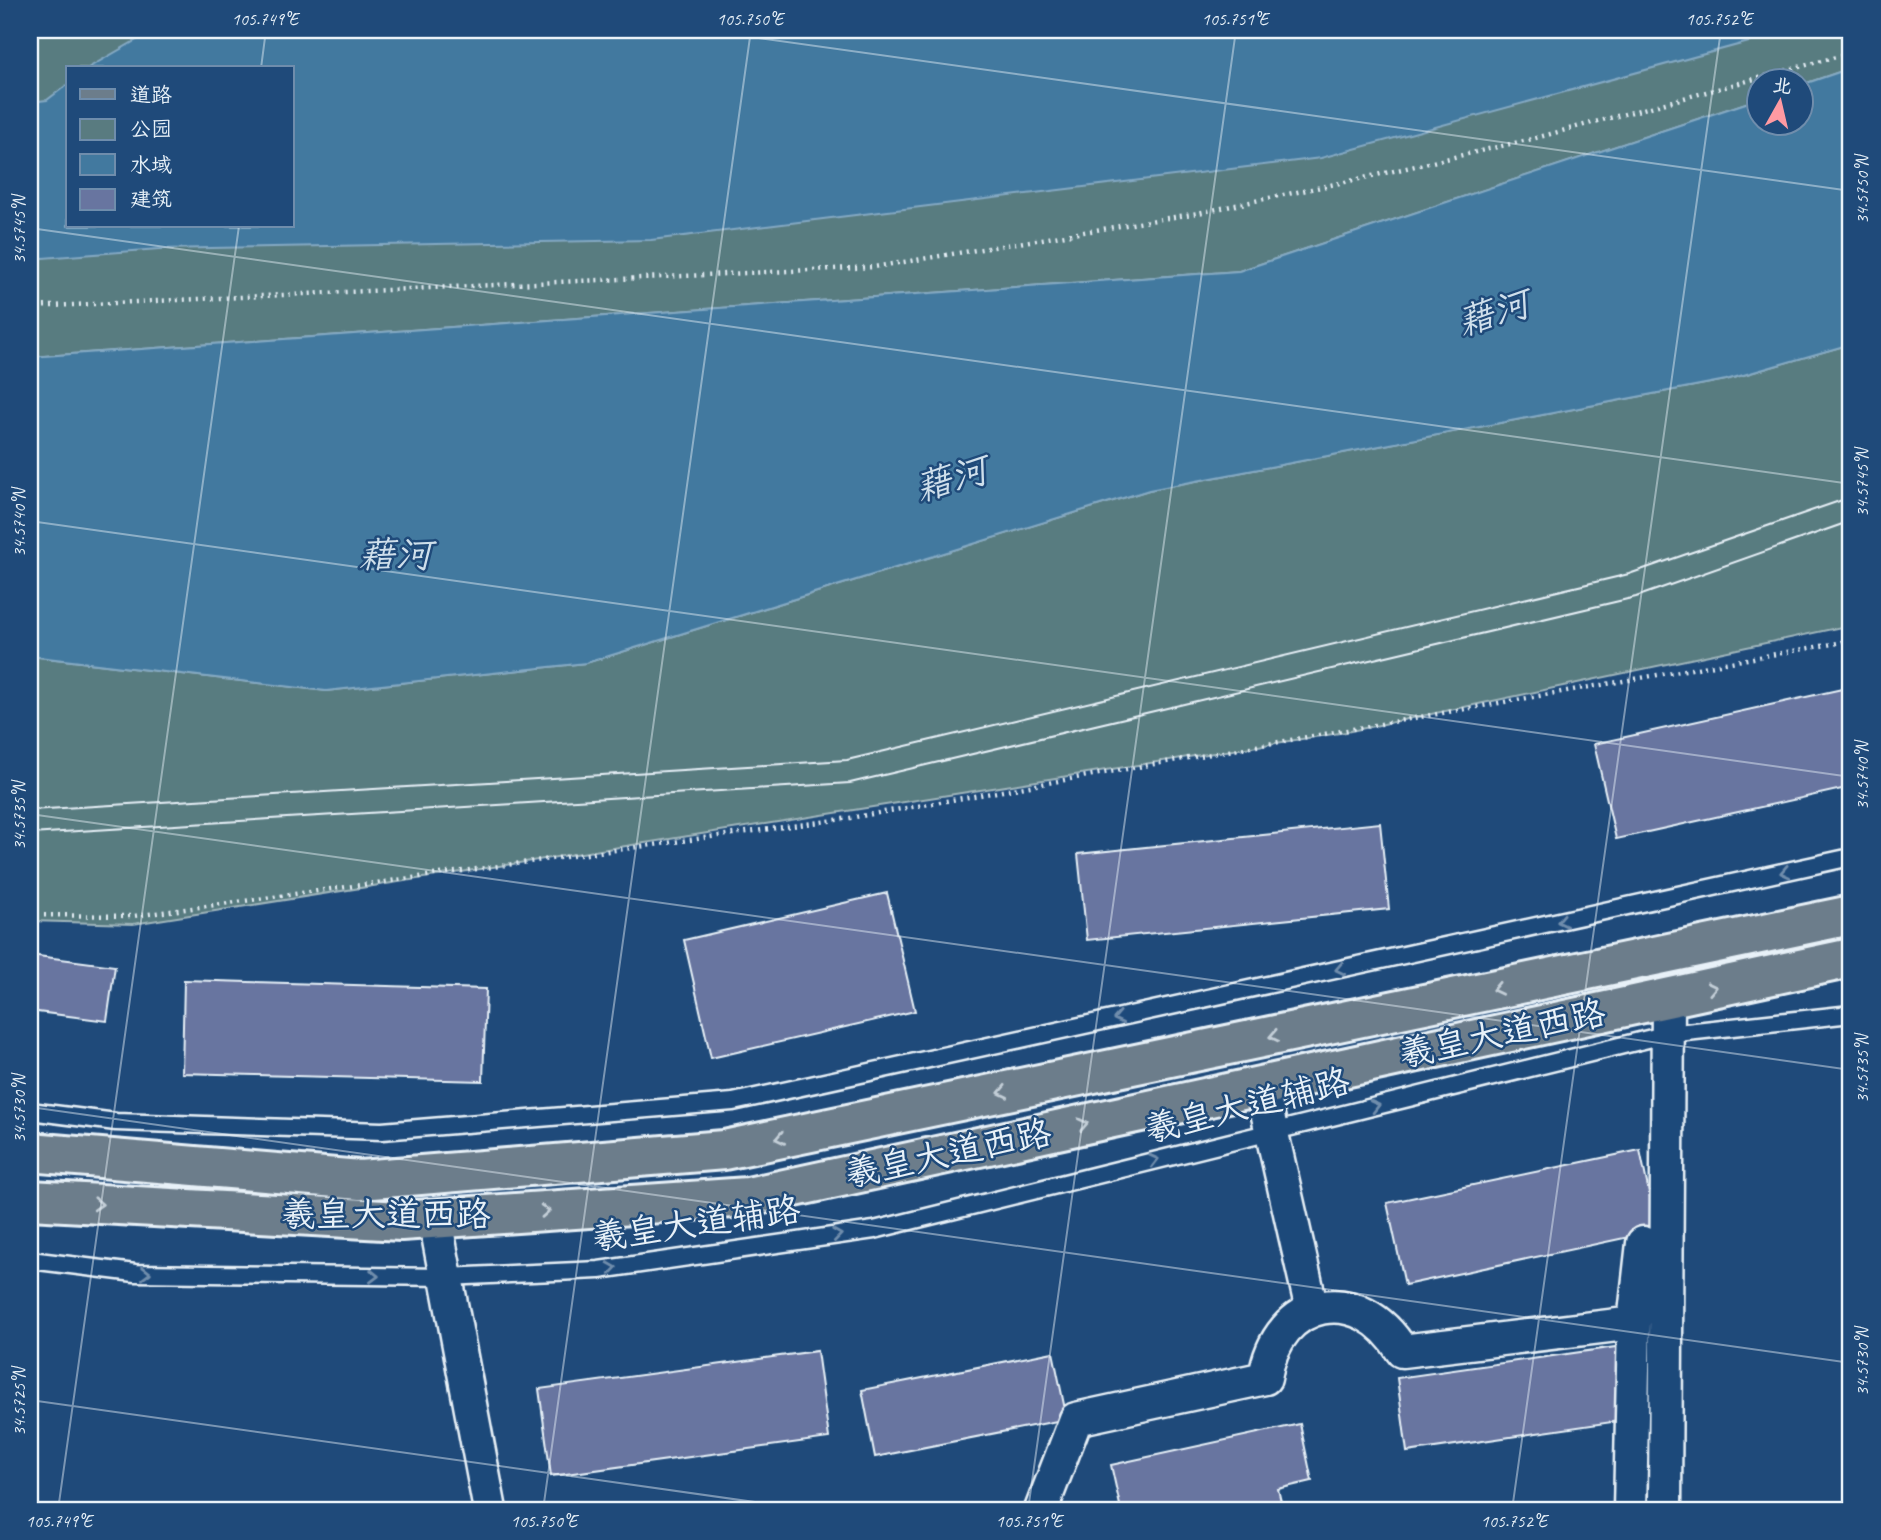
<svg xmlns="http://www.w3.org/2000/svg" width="1881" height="1540" font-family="Caveat,'LXGW WenKai TC',sans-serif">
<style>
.green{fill:#597b80;stroke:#a0b6bc;stroke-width:2;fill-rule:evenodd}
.water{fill:#42799f;stroke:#84a9c3;stroke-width:2}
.building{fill:#6875a0;stroke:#e8f1f8;stroke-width:2}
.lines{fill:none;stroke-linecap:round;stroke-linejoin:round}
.lane-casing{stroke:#e8f1f8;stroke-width:21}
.street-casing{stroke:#e8f1f8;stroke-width:37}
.primary-casing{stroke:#e8f1f8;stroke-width:44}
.path{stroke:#e8f1f8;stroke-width:4.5;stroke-dasharray:2 5;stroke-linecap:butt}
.lane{stroke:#1f4a7a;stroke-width:16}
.street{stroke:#1f4a7a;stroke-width:32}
.primary{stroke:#6c7d8b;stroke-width:38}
.tram{stroke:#e8f1f8;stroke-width:2}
.oneway{stroke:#6f8dac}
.oneway2{stroke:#c3ced7}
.ticks{fill:none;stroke:#e8f1f8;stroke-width:2;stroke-opacity:0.45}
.labels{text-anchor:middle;stroke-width:5;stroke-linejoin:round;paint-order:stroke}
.street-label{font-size:35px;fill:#e8f1f8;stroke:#1f4a7a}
.water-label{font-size:37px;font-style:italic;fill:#cfdfeb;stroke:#1f4a7a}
.neatline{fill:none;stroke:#e8f1f8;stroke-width:2.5}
.ticks-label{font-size:18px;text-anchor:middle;fill:#e8f1f8}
</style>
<rect width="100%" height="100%" fill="#1f4a7a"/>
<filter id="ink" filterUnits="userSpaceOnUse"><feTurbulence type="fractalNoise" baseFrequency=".0143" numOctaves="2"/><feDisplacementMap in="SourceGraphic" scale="14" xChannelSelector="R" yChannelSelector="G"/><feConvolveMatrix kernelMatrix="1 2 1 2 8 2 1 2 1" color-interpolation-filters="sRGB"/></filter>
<g filter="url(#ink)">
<path class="green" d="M 30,30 L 1851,30 L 1851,68 L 1801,85 L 1800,80 L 1758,80 L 1758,99 L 1239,271 L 30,357 ZM 68,68 L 292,68 L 292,226 L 68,226 Z
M 1851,344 L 1851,625 L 1346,732 L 133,924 L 30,921 L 30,656 L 326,691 L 586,663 L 1149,490 L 1726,380 Z"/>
<path class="water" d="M 154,30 L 1793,30 L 1321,158 L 651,240 L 159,249 L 30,259 L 30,102 L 47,100 L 68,84 L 68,226 L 292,226 L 292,68 L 88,68 Z
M 1851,68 L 1851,344 L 1726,380 L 1149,490 L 586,663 L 326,691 L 30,656 L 30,357 L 1239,271 L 1758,99 L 1758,122 L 1800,122 L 1801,85 Z"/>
<path class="building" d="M 1851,687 L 1851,787 L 1616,839 L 1594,744 Z
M 1380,823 L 1389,909 L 1087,940 L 1078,854 Z
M 887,893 L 915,1011 L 711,1058 L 684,940 Z
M 30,955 L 115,966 L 107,1021 L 30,1011 Z
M 184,980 L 486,989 L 483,1081 L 182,1073 Z
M 1640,1150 L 1657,1231 L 1405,1285 L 1387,1203 Z
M 1616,1347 L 1626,1420 L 1407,1452 L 1397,1378 Z
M 817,1351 L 829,1438 L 551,1476 L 539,1389 Z
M 1053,1352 L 1067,1419 L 875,1457 L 862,1390 Z
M 1300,1424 L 1312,1481 L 1278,1489 L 1283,1510 L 1121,1510 L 1111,1465 Z"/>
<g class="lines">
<g class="lane-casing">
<path id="lane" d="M 30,1111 L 116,1122 L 382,1131 L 733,1102 L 1851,857
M 30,1260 L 135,1273 L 446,1277 L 599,1270 L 874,1230 L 1668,1034 L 1851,1014"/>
</g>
<g class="street-casing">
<path id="street" d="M 1261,1085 L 1312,1310
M 435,1219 L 490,1510
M 1041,1510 L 1076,1419 L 1265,1378 C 1277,1296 1360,1281 1402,1351 L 1634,1323
M 1630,1510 L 1634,1323 L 1643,1243
M 1665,1510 L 1668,997"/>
</g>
<g class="primary-casing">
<path id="primary" d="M 30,1152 L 360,1180 L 724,1150 L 1851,915
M 30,1200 L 401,1221 L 748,1197 L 1851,958"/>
</g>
<path class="path" d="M 30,32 L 31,30
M 30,307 L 874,267 L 1198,213 L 1359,179 L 1532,139 L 1851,53
M 30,915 L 134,916 L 850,818 L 1838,643 L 1851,638"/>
<use href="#lane" class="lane"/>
<use href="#street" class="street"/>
<use href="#primary" class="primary"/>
<path class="tram" d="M 30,810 L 847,760 L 1629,574 L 1851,497
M 30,834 L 850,783 L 1636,597 L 1851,521"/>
</g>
<defs><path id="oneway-chevron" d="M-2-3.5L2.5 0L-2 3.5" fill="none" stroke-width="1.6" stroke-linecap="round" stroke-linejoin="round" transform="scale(1.75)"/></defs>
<g class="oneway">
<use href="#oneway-chevron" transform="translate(1785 872) rotate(168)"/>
<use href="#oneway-chevron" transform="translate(1562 921) rotate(168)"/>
<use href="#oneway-chevron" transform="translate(1340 969) rotate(168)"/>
<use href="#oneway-chevron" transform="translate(1118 1018) rotate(168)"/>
<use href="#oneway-chevron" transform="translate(1375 1106) rotate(-14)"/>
<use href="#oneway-chevron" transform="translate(1154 1160) rotate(-14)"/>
<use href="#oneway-chevron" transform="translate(837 1235) rotate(-8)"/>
<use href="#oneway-chevron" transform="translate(612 1268) rotate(-8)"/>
<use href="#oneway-chevron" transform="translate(146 1273) rotate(1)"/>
<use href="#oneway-chevron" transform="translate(374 1276) rotate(1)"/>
</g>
<g class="oneway2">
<use href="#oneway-chevron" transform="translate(1712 988) rotate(-12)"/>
<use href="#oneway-chevron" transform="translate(1497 989) rotate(168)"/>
<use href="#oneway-chevron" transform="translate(1274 1036) rotate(168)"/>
<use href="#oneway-chevron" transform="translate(1003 1092) rotate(168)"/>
<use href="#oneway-chevron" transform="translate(1083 1124) rotate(-12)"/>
<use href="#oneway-chevron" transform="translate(780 1138) rotate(168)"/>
<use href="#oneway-chevron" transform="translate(98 1204) rotate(3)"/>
<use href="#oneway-chevron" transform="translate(545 1211) rotate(-4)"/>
</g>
</g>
<path class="ticks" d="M 702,30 L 1851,191M 261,68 L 266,30M 30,228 L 1851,484M 30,521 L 1851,777M 30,814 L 1851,1070M 30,1107 L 1851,1363M 30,1400 L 811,1510M 58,1510 L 239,226M 543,1510 L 751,30M 1028,1510 L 1236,30M 1512,1510 L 1721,30"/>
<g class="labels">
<g class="street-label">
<text transform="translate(1502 1033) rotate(-12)" y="12">羲皇大道西路</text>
<text transform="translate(1247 1105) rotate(-14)" y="12">羲皇大道辅路</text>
<text transform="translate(948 1153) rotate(-12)" y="12">羲皇大道西路</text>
<text x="386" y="1226">羲皇大道西路</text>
<text transform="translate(696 1223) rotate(-8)" y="12">羲皇大道辅路</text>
</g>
<g class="water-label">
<text transform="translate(1493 312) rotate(-17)" y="13">藉河</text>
<text transform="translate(951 478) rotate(-16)" y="13">藉河</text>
<text x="395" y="567">藉河</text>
</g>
</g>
<rect width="1881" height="1540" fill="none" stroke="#1f4a7a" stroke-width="77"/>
<rect x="66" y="66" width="228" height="161" fill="#1f4a7a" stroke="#6f8dac" stroke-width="2"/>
<rect x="80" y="89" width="35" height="10" fill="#6c7d8b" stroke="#6f8dac" stroke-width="2"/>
<text x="130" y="102" font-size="21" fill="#e8f1f8">道路</text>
<rect x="80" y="119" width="35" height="21" fill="#597b80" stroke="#6f8dac" stroke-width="2"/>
<text x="130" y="136" font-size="21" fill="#e8f1f8">公园</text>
<rect x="80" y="154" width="35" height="21" fill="#42799f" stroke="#6f8dac" stroke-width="2"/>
<text x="130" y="172" font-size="21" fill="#e8f1f8">水域</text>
<rect x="80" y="189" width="35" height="21" fill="#6875a0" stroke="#6f8dac" stroke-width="2"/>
<text x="130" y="206" font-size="21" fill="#e8f1f8">建筑</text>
<g transform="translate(1780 102) rotate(8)"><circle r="33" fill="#1f4a7a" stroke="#6f8dac" stroke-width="2"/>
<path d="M0-5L12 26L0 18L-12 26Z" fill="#ff9aa2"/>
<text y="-10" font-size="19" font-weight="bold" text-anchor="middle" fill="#e8f1f8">北</text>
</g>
<rect x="38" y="38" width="1804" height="1464" class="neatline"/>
<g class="ticks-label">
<text x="265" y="25">105.749°E</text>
<text x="750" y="25">105.750°E</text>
<text x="1235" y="25">105.751°E</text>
<text x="1719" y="25">105.752°E</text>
<text transform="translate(1862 190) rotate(-90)" y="6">34.5750°N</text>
<text transform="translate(19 230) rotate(-90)" y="6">34.5745°N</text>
<text transform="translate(1862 483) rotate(-90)" y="6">34.5745°N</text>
<text transform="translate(19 523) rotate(-90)" y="6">34.5740°N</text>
<text transform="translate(1862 776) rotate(-90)" y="6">34.5740°N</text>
<text transform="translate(19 816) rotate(-90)" y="6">34.5735°N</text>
<text transform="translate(1862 1069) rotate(-90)" y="6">34.5735°N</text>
<text transform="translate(19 1109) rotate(-90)" y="6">34.5730°N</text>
<text transform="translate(1862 1362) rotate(-90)" y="6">34.5730°N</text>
<text transform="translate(19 1402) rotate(-90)" y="6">34.5725°N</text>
<text x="59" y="1527">105.749°E</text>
<text x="544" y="1527">105.750°E</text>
<text x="1029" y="1527">105.751°E</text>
<text x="1514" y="1527">105.752°E</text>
</g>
</svg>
